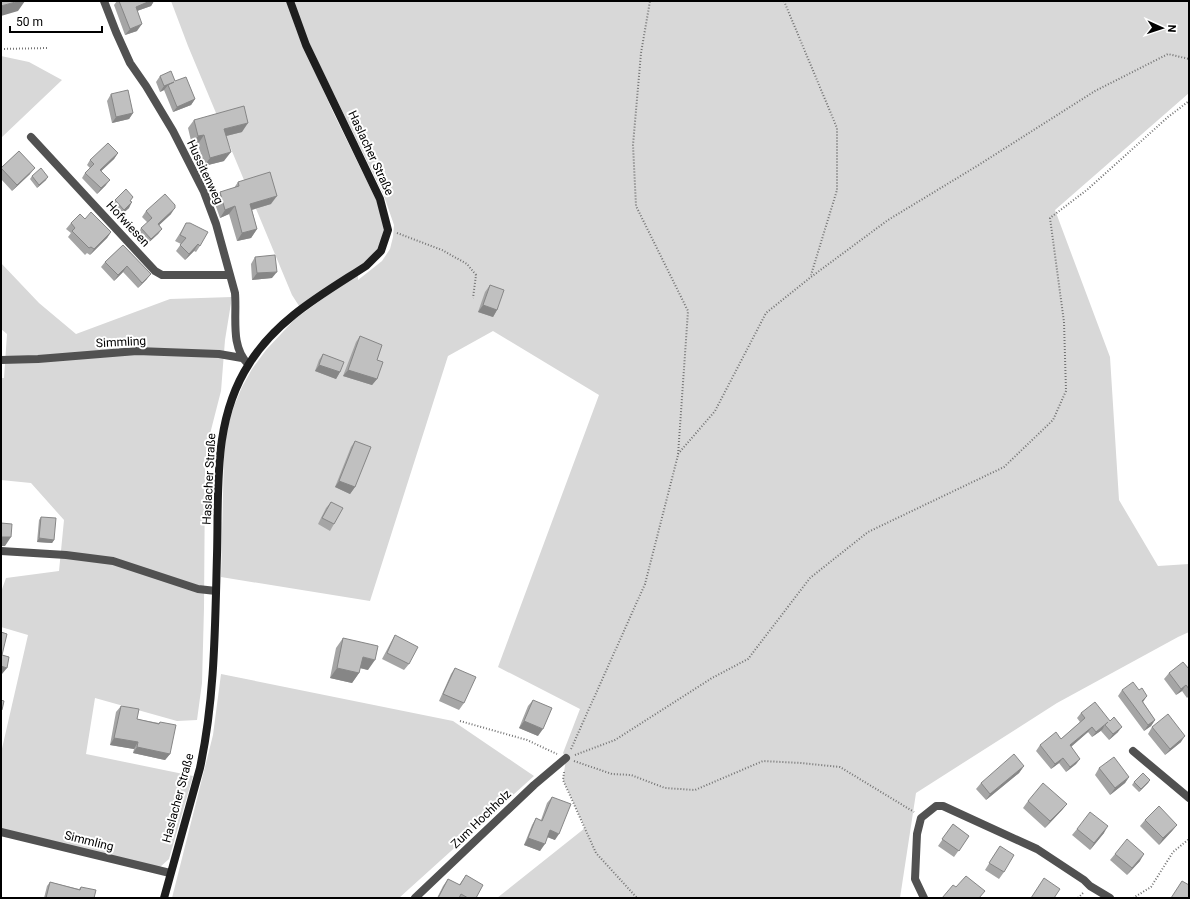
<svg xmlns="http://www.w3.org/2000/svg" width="1190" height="899" font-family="Roboto,sans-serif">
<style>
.green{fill:#d8d8d8}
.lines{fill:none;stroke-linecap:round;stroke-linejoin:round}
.path{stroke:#737373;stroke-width:2;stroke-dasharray:1 2;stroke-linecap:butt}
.street{stroke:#515151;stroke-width:8}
.secondary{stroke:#1e1e1e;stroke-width:8}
.wall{fill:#a5a5a5}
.shaded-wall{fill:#868686}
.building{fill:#c0c0c0;stroke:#868686}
.labels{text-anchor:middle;stroke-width:4;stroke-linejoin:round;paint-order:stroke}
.street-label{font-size:12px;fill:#000;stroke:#fff}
</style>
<rect width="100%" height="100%" fill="#fff"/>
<path class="green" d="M 171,1 L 287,1 L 296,29 L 333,112 L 380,208 L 384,229 L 379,250 L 358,273 L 358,280 L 382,261 L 390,249 L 393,237 L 394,225 L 384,196 L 309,43 L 292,1 L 1189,1 L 1189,93 L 1055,210 L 1110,357 L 1119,500 L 1158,566 L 1189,564 L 1189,632 L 1178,637 L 1057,703 L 916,793 L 900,898 L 497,898 L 585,828 L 563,780 L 566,758 L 563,753 L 580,709 L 498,667 L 599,395 L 493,331 L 448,356 L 370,601 L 221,577 L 224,455 L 227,429 L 234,406 L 242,387 L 252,369 L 266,350 L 295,319 L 351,278 L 301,309 L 292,295 L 188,46 Z
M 1,56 L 29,62 L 62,80 L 1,138 Z
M 1,263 L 39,303 L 76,334 L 170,299 L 232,297 L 225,340 L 221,391 L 211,430 L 205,471 L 204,608 L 202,683 L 197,720 L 177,721 L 95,698 L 86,754 L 193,776 L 169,859 L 160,867 L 1,831 L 1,753 L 28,635 L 1,627 L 1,592 L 6,578 L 59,571 L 64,520 L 31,483 L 1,480 L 1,378 L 4,378 L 7,334 L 1,329 Z
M 221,674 L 453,721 L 534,776 L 399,898 L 172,898 L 213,735 Z"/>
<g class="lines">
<path class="path" d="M 784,1 L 837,128 L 837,190 L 811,275
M 1,49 L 47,48
M 397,233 L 442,250 L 467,264 L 476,275 L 473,298
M 678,454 L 715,411 L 766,313 L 811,277 L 888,220 L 977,166 L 1095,91 L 1168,54 L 1189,59
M 460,721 L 527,740 L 557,754
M 571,749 L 645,584 L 678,455 L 688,311 L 636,206 L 633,145 L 641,53 L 650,1
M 575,755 L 615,740 L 712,678 L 748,659 L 810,578 L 868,532 L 1004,467 L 1053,420 L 1066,391 L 1064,322 L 1050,218 L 1088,189 L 1168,117 L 1189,101
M 574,761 L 612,774 L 631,775 L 665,788 L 695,790 L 763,761 L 801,763 L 840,767 L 914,812
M 564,772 L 563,780 L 596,853 L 637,898
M 1078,898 L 1083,893
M 1133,898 L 1151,887 L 1173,852 L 1189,839"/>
<path class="street" d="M 104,1 L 116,32 L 130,63 L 146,86 L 173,131 L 204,192 L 216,224 L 235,293 C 237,317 230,346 248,364
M 31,137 L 155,271 L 162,275 L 230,275
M 1,360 L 38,359 L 137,351 L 219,354 L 242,358
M 1,551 L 66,555 L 113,561 L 198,589 L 216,591
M 1133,751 L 1189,798
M 1,832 L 170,873
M 415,898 L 534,785 L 566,758
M 924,898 L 915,879 L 917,834 L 921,818 L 936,806 L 943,806 L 1037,849 L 1084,880 L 1090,886 L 1110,898"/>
<path class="secondary" d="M 164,898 L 200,768 C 215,698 215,626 217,555 C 219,491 212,421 249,364 C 277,319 323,294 366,266 L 381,251 L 388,230 L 380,199 L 306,45 L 290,1"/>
</g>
<path class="wall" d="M 117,1 L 154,1 L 151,6 L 137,11 L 137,31 L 125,35 L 114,5 Z
M 160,76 L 175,81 L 195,99 L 191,105 L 173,112 L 164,90 L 160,92 L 156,82 Z
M 111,94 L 133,113 L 129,119 L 112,123 L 107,101 Z
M 194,120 L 242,132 L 226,136 L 224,161 L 204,166 L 198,144 L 192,145 L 188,128 Z
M 19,151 L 30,174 L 12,191 L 1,179 L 1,168 Z
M 118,153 L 114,159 L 101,171 L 106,185 L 97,194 L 82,178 L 85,173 L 90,168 L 87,165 L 90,160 Z
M 32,176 L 46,180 L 37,188 L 30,179 Z
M 238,182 L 271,204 L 252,210 L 257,229 L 251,238 L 237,241 L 229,214 L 220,218 L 214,201 L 220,192 L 234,188 Z
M 115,200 L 130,201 L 129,208 L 121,215 L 111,205 Z
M 146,211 L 171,214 L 159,225 L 162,229 L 158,234 L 147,244 L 138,234 L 141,228 L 148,223 L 142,217 Z
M 85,219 L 111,232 L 107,238 L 90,255 L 87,253 L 85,255 L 68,237 L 71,233 L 66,229 L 71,223 Z
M 186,223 L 200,246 L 196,252 L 194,251 L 185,260 L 176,251 L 181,244 L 175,241 L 182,230 Z
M 123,245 L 147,279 L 138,288 L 123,272 L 114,281 L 101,267 L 105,262 Z
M 255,257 L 272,278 L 252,280 L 251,264 Z
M 490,285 L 497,310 L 493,317 L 478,312 L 485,292 Z
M 360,336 L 377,360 L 377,379 L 372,385 L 343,376 L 356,342 Z
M 323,354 L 340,372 L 336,379 L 315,371 L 319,360 Z
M 355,441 L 355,487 L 350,494 L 335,487 L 351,447 Z
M 331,502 L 334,524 L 330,531 L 318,524 L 326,508 Z
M 41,517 L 54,540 L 52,543 L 37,542 L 39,520 Z
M 395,635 L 409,664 L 404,670 L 382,659 L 391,642 Z
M 343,638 L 368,670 L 360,668 L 359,673 L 352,683 L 330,678 L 336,648 Z
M 455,668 L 464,703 L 459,710 L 439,701 L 451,674 Z
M 1189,669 L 1189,696 L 1187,698 L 1182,691 L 1176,695 L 1164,679 L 1169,673 Z
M 1122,690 L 1143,702 L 1155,720 L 1151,726 L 1144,731 L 1118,696 Z
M 533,700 L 538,736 L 519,728 L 528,706 Z
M 121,706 L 137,719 L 159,723 L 160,722 L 170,754 L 165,760 L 133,753 L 134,749 L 110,745 L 116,712 Z
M 1081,713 L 1118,732 L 1109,740 L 1101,731 L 1102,730 L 1092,737 L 1088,732 L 1071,747 L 1080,759 L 1076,764 L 1066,772 L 1059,763 L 1051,769 L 1036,751 L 1040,745 L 1061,739 L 1080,722 L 1077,718 Z
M 1152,727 L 1181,742 L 1165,755 L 1148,734 Z
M 1024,766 L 1019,773 L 986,800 L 976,789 L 981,783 Z
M 1099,768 L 1129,777 L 1125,783 L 1110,795 L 1095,775 Z
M 1150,780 L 1148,783 L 1139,792 L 1132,785 L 1134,782 Z
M 552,797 L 555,840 L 547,837 L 540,851 L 524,845 L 532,825 L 536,818 L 541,820 L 547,803 Z
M 1028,801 L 1067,804 L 1062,810 L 1045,828 L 1023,808 Z
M 1145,820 L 1177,825 L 1172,831 L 1159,845 L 1140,826 Z
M 953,824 L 969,836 L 954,857 L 938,846 Z
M 1077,829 L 1104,833 L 1090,850 L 1072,835 Z
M 1000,846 L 1004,872 L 999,879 L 985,870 Z
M 1115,854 L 1140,861 L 1127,875 L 1110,860 Z
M 466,875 L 476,898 L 437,898 L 443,886 L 448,879 L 459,885 Z
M 50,882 L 79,889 L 81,887 L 94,898 L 44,898 L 47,886 Z"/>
<path class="shaded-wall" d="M 19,1 L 25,1 L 18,11 L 1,16 L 1,6 Z
M 150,1 L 154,1 L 151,6 L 131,13 L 136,7 Z
M 142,24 L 137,31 L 125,35 L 130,29 Z
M 174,82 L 168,85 L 164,90 L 160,92 L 164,86 Z
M 195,99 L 191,105 L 173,112 L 177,107 Z
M 133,113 L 129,119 L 112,123 L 116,117 Z
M 248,123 L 242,132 L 218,138 L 224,129 Z
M 204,135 L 198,144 L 192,145 L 198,136 Z
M 231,152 L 224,161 L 204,166 L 210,158 Z
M 118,153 L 114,159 L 97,175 L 100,170 Z
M 35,168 L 30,174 L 12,191 L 17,185 Z
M 48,177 L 46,180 L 37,188 L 39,185 Z
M 110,180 L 106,185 L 97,194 L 101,188 Z
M 277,196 L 271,204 L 244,212 L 250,204 Z
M 132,202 L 129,208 L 121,215 L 124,210 Z
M 235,206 L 229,214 L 220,218 L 225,210 Z
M 175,208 L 171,214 L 154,230 L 158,224 Z
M 162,229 L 158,234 L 147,244 L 151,239 Z
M 257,229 L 251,238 L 237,241 L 242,233 Z
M 111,232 L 107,238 L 90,255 L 94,249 Z
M 198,244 L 194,251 L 185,260 L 189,254 Z
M 127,266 L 123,272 L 114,281 L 118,275 Z
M 277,272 L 272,278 L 252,280 L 257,273 Z
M 151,274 L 147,279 L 138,288 L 142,283 Z
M 483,305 L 497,310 L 493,317 L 478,312 Z
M 319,365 L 340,372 L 336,379 L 315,371 Z
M 348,370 L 377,379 L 372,385 L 343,376 Z
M 339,481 L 355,487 L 350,494 L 335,487 Z
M 1,537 L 11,537 L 5,546 L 1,546 Z
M 39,538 L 54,540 L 52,543 L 37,542 Z
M 363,657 L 375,660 L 368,670 L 356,667 Z
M 1,666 L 7,668 L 2,674 L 1,674 Z
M 337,668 L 359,673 L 352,683 L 330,678 Z
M 1186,685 L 1182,691 L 1176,695 L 1181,689 Z
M 1147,696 L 1143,702 L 1138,706 L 1142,701 Z
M 1155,720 L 1151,726 L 1144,731 L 1148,725 Z
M 524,721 L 543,729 L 538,736 L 519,728 Z
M 1105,725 L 1102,730 L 1092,737 L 1096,732 Z
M 1092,727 L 1088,732 L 1066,751 L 1070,745 Z
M 1122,727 L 1118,732 L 1109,740 L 1113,734 Z
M 1185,736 L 1181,742 L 1165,755 L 1170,749 Z
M 114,738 L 138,742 L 134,749 L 110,745 Z
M 137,747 L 170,754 L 165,760 L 133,753 Z
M 1063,758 L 1059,763 L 1051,769 L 1055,764 Z
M 1080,759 L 1076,764 L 1066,772 L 1070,767 Z
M 1024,766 L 1019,773 L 986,800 L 990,794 Z
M 1129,777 L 1125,783 L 1110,795 L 1115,788 Z
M 1150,780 L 1148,783 L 1139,792 L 1141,789 Z
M 1067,804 L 1062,810 L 1045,828 L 1050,821 Z
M 1177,825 L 1172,831 L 1159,845 L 1163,838 Z
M 1108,826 L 1104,833 L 1090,850 L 1094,843 Z
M 550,830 L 559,834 L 555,840 L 545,836 Z
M 528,838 L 545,844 L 540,851 L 524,845 Z
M 1144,854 L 1140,861 L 1127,875 L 1132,868 Z"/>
<path class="building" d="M 1,1 L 19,1 L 1,6 Z
M 119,1 L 150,1 L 136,7 L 142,24 L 130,29 Z
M 171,71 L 175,81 L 186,77 L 195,99 L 177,107 L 168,85 L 174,82 L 164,86 L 160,76 Z
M 128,90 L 133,113 L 116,117 L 111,94 Z
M 244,106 L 248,123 L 224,129 L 231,152 L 210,158 L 204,135 L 198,136 L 194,120 Z
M 108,143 L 118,153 L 100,170 L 110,180 L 101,188 L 85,173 L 94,164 L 90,160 Z
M 19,151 L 35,168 L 17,185 L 1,168 Z
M 41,168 L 48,177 L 39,185 L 32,176 Z
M 270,172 L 277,196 L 250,204 L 257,229 L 242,233 L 235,206 L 225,210 L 220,192 L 239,186 L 238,182 Z
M 126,189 L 133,197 L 130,201 L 132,202 L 124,210 L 115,200 Z
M 165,194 L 175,205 L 175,208 L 158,224 L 162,229 L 151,239 L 141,228 L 152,218 L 146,211 Z
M 91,212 L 111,232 L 94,249 L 91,247 L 89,248 L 72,231 L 75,228 L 71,223 L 80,214 L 85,219 Z
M 186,223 L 190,223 L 208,232 L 200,246 L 198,244 L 189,254 L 180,245 L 186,238 L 180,235 Z
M 123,245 L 151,274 L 142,283 L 127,266 L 118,275 L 105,262 Z
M 275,255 L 277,272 L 257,273 L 255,257 Z
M 490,285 L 504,290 L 497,310 L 483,305 Z
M 360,336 L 382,345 L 377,360 L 383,362 L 377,379 L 348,370 Z
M 323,354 L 344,362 L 340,372 L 319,365 Z
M 355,441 L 371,447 L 355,487 L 339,481 Z
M 331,502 L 343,508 L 334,524 L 322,518 Z
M 41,517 L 56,518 L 54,540 L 39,538 Z
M 1,523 L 12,524 L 11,537 L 1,537 Z
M 1,632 L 7,634 L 2,655 L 9,657 L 7,668 L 1,666 Z
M 395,635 L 418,647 L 409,664 L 387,653 Z
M 343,638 L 378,646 L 375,660 L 363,657 L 359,673 L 337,668 Z
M 1183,662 L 1189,669 L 1189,689 L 1186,685 L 1181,689 L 1169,673 Z
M 455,668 L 476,677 L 464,703 L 443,694 Z
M 1133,682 L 1139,690 L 1142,688 L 1147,696 L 1142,701 L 1155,720 L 1148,725 L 1122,690 Z
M 1,700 L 4,701 L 2,710 L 1,710 Z
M 533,700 L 552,708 L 543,729 L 524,721 Z
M 1095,702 L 1110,721 L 1114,717 L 1122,727 L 1113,734 L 1105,725 L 1108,722 L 1096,732 L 1092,727 L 1070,745 L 1080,759 L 1070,767 L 1063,758 L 1055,764 L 1040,745 L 1056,732 L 1061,739 L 1085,718 L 1081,713 Z
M 121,706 L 139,709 L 137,719 L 159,724 L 160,722 L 176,725 L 170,754 L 137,747 L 138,742 L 114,738 Z
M 1168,714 L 1185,736 L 1170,749 L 1152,727 Z
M 1014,754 L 1024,766 L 990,794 L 981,783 Z
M 1114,757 L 1129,777 L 1115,788 L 1099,768 Z
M 1143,773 L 1150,780 L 1141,789 L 1134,782 Z
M 1043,783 L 1067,804 L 1050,821 L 1028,801 Z
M 552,797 L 571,804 L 559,834 L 550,830 L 545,844 L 528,838 L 536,818 L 542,821 Z
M 1159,806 L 1177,825 L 1163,838 L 1145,820 Z
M 1090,812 L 1108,826 L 1094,843 L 1077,829 Z
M 953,824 L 969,836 L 959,851 L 942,839 Z
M 1127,839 L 1144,854 L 1132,868 L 1115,854 Z
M 1000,846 L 1014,855 L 1004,872 L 989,863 Z
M 466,875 L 483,885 L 476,898 L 468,898 L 461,894 L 459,898 L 438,898 L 448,879 L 460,885 Z
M 966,876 L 985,891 L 979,898 L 942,898 L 953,885 L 956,887 Z
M 1044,878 L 1060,889 L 1054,898 L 1031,898 Z
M 1182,881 L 1189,885 L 1189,898 L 1171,898 Z
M 50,882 L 80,890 L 81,887 L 96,890 L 94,898 L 46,898 Z"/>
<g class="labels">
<g class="street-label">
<text transform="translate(371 153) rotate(65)" y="4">Haslacher Straße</text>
<text transform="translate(205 172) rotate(65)" y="4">Hussitenweg</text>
<text transform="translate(128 224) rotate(47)" y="4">Hofwiesen</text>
<text transform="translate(121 342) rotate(-3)" y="4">Simmling</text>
<text transform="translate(209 479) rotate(-87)" y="4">Haslacher Straße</text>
<text transform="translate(178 798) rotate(-75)" y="4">Haslacher Straße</text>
<text transform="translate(481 819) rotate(-44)" y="4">Zum Hochholz</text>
<text transform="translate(89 841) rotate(14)" y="4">Simmling</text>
</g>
</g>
<rect width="1190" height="899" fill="none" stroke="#000000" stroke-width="4"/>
<g transform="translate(1162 28) rotate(93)" stroke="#ffffff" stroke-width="3" paint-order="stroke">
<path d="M0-3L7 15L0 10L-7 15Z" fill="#000000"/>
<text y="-6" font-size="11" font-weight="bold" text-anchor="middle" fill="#000000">N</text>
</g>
<path d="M10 26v6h92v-6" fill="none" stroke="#000000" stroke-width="2"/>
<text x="16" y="26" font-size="12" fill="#000000" stroke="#ffffff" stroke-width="3" paint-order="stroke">50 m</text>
</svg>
